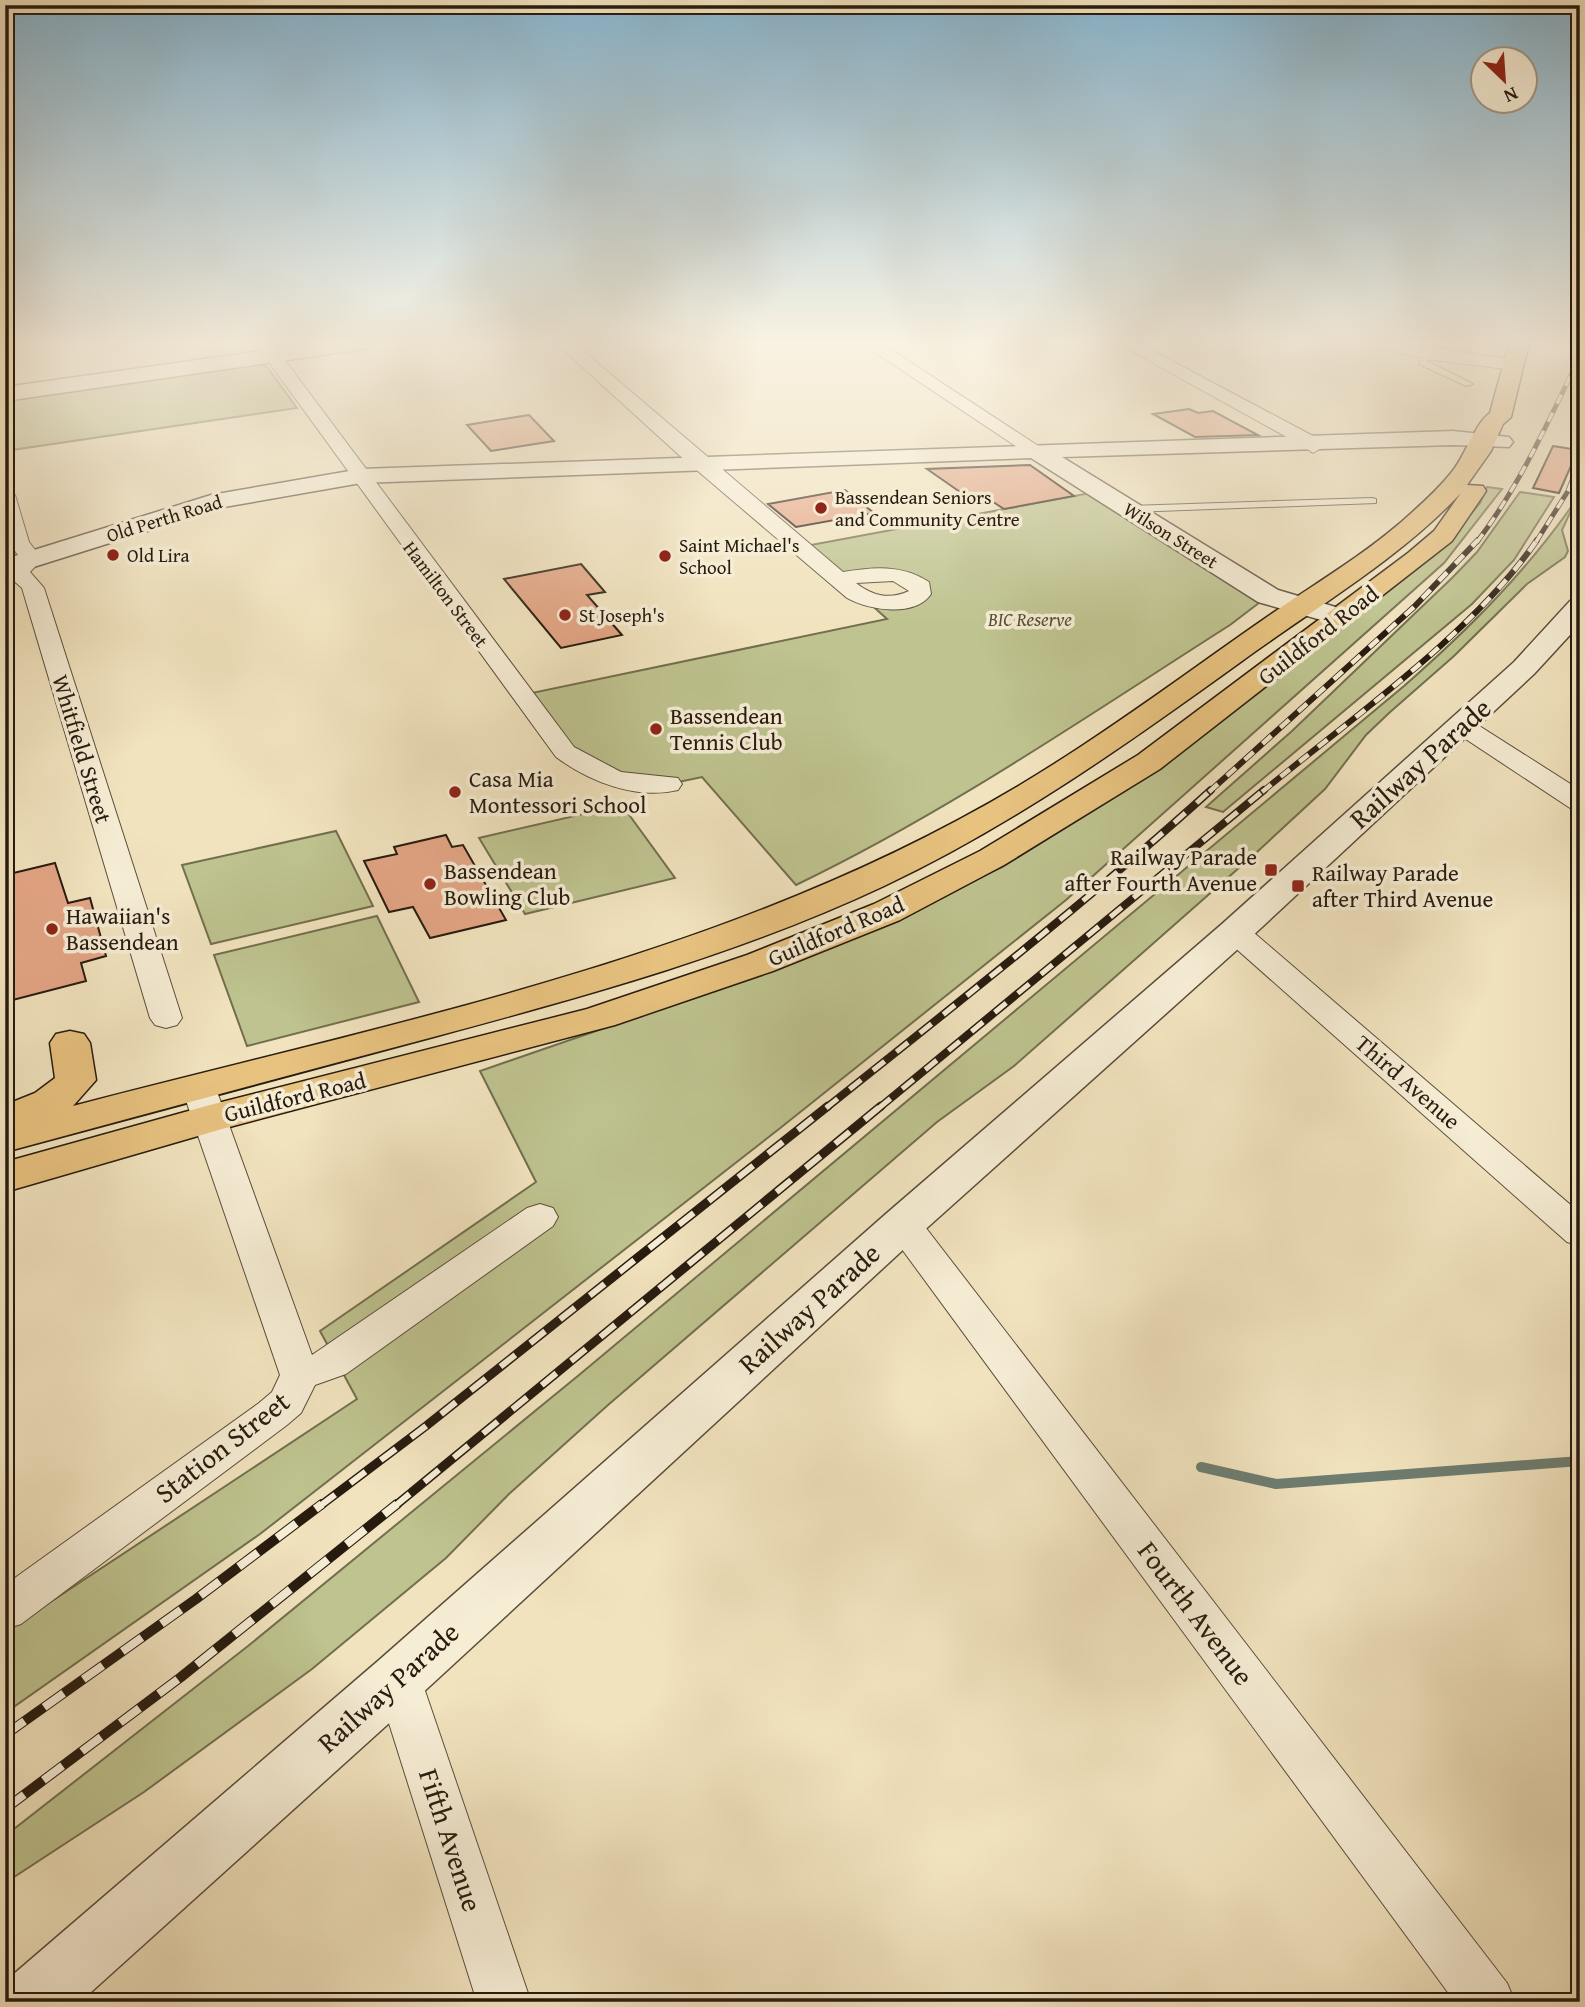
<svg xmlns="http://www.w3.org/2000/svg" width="1585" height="2007" font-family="'Gentium Book Plus',serif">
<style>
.green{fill:#bec38f;stroke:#726f4f;stroke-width:2}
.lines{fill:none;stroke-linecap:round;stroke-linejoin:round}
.stream{stroke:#6d7d71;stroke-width:10}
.building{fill:#e4a686;stroke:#271b0f;stroke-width:2}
.service-casing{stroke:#5a4d3b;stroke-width:2}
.minor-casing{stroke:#5a4d3b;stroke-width:2}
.tertiary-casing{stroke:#5a4d3b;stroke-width:3}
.trunk-casing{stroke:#271b0f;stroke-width:3}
.service{fill:#f6edd5;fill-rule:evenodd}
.minor{fill:#f6edd5;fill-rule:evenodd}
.tertiary{fill:#f6edd5;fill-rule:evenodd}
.trunk{fill:#e8c27f;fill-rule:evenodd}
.rail-far4-casing{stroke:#271b0f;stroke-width:5}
.rail-far3-casing{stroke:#271b0f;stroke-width:6}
.rail-far2-casing{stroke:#271b0f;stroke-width:8}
.rail-far1-casing{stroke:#271b0f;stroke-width:9}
.rail-casing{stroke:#271b0f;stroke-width:10}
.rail-far4{stroke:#f6edd5;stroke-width:3.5;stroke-dasharray:10;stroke-linecap:butt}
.rail-far3{stroke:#f6edd5;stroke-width:4.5;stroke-dasharray:12;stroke-linecap:butt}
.rail-far2{stroke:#f6edd5;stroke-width:5;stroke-dasharray:15;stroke-linecap:butt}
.rail-far1{stroke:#f6edd5;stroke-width:6;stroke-dasharray:19;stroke-linecap:butt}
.rail{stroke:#f6edd5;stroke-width:8;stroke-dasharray:24;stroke-linecap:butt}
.poi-dot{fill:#8f2418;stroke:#f6edd5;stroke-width:2.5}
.labels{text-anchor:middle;stroke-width:7;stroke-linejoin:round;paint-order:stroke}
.far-poi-label{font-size:19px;fill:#271b0f;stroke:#f6edd5;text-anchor:start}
.far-street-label{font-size:19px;fill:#271b0f;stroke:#f6edd5}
.far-park-label{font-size:19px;font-style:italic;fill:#544d35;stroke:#f6edd5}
.street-label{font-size:23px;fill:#271b0f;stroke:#f6edd5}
.poi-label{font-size:23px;fill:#271b0f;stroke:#f6edd5;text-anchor:start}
.near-street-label{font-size:28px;fill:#271b0f;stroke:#f6edd5}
</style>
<rect width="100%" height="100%" fill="#f1e3be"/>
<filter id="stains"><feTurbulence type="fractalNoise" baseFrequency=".00286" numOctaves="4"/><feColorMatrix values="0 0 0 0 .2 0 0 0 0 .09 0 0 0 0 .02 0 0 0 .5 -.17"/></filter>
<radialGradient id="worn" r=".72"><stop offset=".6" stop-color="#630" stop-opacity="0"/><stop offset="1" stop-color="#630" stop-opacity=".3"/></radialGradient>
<path class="green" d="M 254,363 L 267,367 L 297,408 L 5,451 L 5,397 Z
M 1487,487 L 1502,489 L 1444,563 L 1066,900 L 779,1129 L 260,1534 L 5,1713 L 5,1632 L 357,1399 L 320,1331 L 536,1182 L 480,1071 L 799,961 L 1002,867 L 1101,805 L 1453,535 L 1480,503 Z
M 1101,491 L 1268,596 L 1230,625 C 1087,716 948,812 796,885 L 702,777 L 669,784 L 595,774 L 522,695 L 887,619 L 866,600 L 919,594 L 910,578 L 840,579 L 800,547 Z
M 1520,492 L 1554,497 L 1514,560 L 1472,604 L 1223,812 L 1206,807 L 1292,731 L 1453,577 L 1477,552 Z
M 1576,500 L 1562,530 L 1568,551 L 1565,557 L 1527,584 L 1454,656 L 1389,713 L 1366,735 L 1325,789 L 1257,852 L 1014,1066 L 937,1122 L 608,1405 L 509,1494 L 446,1558 L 312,1669 L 144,1792 L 5,1883 L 5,1836 L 248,1646 L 579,1375 L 1404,686 C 1469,629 1527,571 1576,500 Z
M 622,805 L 675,878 L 525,914 L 479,838 Z
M 336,831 L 373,906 L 211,944 L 182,865 Z
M 377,916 L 419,1002 L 247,1046 L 214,955 Z"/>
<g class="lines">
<path class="stream" d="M 1201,1467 L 1276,1484 L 1580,1461"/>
</g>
<path class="building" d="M 1189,409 L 1198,413 L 1213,411 L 1258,435 L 1195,437 L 1153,414 Z
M 529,415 L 554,441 L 491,451 L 467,425 Z
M 1553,446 L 1578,450 L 1559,493 L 1533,488 Z
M 1030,465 L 1074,496 L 1004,509 L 987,498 L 973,501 L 927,469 Z
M 845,490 L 874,513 L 796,527 L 768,504 Z
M 581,564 L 605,592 L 587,595 L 622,635 L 561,648 L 504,579 Z
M 446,835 L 452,847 L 463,845 L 506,920 L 430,938 L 413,907 L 389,912 L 364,861 L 397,854 L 394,847 Z
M 55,863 L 68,903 L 90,898 L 106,956 L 81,963 L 86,981 L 5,1002 L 5,875 Z"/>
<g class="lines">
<g class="service-casing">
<path id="service" d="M 1423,352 L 1430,354 L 1427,361 L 1473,384 L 1466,386 L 1419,364 Z
M 1372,498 L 1376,499 L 1376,503 L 1130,512 L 1125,509 L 1130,506 Z"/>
</g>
<g class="minor-casing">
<path id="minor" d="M 255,343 L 272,343 L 574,747 L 621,772 L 678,778 L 682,784 L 678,790 C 636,800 590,782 556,757 Z
M 556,343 L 574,343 L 843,572 C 873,567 902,564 929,582 L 931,594 C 915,618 868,610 847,598 L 679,455 ZM 893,581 L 909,591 C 889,600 873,596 856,583 Z
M 861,343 L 881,343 L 1046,451 L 1036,457 L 1029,455 Z
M 1117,343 L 1138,343 L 1315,437 L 1323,447 L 1313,453 L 1301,445 Z
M 1376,343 L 1404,343 L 1514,360 L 1523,365 L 1514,370 L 1426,359 L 1378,347 Z
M 5,489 L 15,495 L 29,542 L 42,559 L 30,572 L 44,588 L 182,1018 L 177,1025 L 166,1028 L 155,1025 L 150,1018 L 22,588 L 6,574 L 20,558 C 3,536 5,516 5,489 Z
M 1461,717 L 1470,720 L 1580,790 L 1580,810 L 1570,808 L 1452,730 L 1448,725 L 1452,720 Z
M 1235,923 L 1246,926 L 1580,1213 L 1580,1246 L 1567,1242 L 1224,938 L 1220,932 L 1224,926 Z
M 198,1075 L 210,1078 L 215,1086 L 312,1355 L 527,1208 L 540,1204 L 553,1208 L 558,1217 L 553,1226 L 346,1374 L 315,1385 L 301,1413 L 287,1425 L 21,1624 L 5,1629 L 5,1585 L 259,1403 L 272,1392 L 280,1375 L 181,1086 L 186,1078 Z
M 903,1211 L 916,1215 L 1507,1983 L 1515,2002 L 1455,2002 L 890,1233 L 885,1224 L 890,1215 Z
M 398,1658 L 414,1664 L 421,1679 L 531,2002 L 477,2002 L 375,1679 L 382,1664 Z"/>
</g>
<g class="tertiary-casing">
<path id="tertiary" d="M 319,343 L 374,343 L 364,349 L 5,401 L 5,387 Z
M 1453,431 L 1509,437 L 1513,442 L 1509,447 L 1453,445 L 1062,457 L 1278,590 L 1349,611 L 1353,617 L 1349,623 L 1339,625 L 1258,602 L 1031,458 L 361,483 L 224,507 L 5,576 L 5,559 L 211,495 L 361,469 Z
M 1580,599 L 1580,624 L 1534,674 L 1248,940 L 919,1235 L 418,1697 L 80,2002 L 5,2002 L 8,1979 L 378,1661 L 887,1213 L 1222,924 L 1514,662 L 1570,601 Z"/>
</g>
<g class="trunk-casing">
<path id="trunk" d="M 1509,343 L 1529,343 L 1511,417 L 1503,424 L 1491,451 L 1467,485 L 1483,486 L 1486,491 L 1452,541 L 1160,769 L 1004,865 L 900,920 L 773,971 L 615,1025 L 222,1129 L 5,1192 L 5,1162 L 210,1105 L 587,1009 L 747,955 L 874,904 L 980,851 L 1138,755 L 1408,553 L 1434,531 L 1461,493 C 1398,560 1316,607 1242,661 C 1127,744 1013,825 884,886 C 742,953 589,995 437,1036 C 293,1074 149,1113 5,1152 L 5,1105 L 35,1093 L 55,1078 L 50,1043 L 56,1034 L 70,1031 L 84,1034 L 90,1043 L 96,1080 L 73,1106 C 408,1018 758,953 1054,764 C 1127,718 1196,666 1267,617 C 1311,586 1358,559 1399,524 C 1417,508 1436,492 1451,473 C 1465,457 1475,423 1490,413 Z"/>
</g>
<use href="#service" class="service"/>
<use href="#minor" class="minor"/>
<use href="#tertiary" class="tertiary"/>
<use href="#trunk" class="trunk"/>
<g class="rail-far4-casing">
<path id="rail-far4" d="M 1477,542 C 1520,485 1549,420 1580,356
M 1536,542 L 1568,491 L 1580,460"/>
</g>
<g class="rail-far3-casing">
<path id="rail-far3" d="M 1209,792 L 1414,607 L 1478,540
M 1262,792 C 1349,720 1474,633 1537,540"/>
</g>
<g class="rail-far2-casing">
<path id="rail-far2" d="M 826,1108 C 956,1004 1087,902 1211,790
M 879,1108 L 1264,790"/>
</g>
<g class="rail-far1-casing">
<path id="rail-far1" d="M 320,1506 L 426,1426 L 828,1106
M 395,1506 L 881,1106"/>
</g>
<g class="rail-casing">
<path id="rail" d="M 5,1735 L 196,1599 L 322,1504
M 5,1809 L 181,1677 L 397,1504"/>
</g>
<use href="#rail-far4" class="rail-far4"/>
<use href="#rail-far3" class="rail-far3"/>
<use href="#rail-far2" class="rail-far2"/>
<use href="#rail-far1" class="rail-far1"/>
<use href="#rail" class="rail"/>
</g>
<linearGradient id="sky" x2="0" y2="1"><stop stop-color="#89b8d3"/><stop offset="0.55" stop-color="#f9f2e2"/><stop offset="1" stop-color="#f9f2e2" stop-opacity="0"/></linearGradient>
<rect width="1585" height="624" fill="url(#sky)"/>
<g class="poi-dot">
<circle cx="821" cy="508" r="7"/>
<circle cx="113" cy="555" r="7"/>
<circle cx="665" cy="556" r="7"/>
<circle cx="565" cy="615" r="7"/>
<circle cx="656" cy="729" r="7"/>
<circle cx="455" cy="792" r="7"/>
<rect x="1264" y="863" width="14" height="14" rx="3.5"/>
<circle cx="430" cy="884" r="7"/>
<rect x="1291" y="879" width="14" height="14" rx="3.5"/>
<circle cx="52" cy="929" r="7"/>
</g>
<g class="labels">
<g class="far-poi-label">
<text x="835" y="504">Bassendean Seniors<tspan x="835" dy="22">and Community Centre</tspan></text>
<text x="679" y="552">Saint Michael's<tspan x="679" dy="22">School</tspan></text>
<text x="127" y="562">Old Lira</text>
<text x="579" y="622">St Joseph's</text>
</g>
<g class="far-street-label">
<text transform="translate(164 518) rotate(-17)" y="7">Old Perth Road</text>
<text transform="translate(1171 535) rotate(32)" y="7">Wilson Street</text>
<text transform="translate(446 594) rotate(53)" y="7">Hamilton Street</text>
</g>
<g class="far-park-label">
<text x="1030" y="626">BIC Reserve</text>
</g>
<g class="street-label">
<text transform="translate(1318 635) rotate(-38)" y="8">Guildford Road</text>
<text transform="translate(82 749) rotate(73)" y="8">Whitfield Street</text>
<text transform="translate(836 931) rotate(-23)" y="8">Guildford Road</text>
<text transform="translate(1408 1082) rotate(41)" y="8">Third Avenue</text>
<text transform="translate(295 1097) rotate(-14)" y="8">Guildford Road</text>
</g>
<g class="poi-label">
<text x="670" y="724">Bassendean<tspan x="670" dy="26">Tennis Club</tspan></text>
<text x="469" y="787">Casa Mia<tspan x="469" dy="26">Montessori School</tspan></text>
<text x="1257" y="865" text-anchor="end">Railway Parade<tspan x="1257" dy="26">after Fourth Avenue</tspan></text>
<text x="444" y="879">Bassendean<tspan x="444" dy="26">Bowling Club</tspan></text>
<text x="1312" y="881">Railway Parade<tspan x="1312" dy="26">after Third Avenue</tspan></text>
<text x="66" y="924">Hawaiian's<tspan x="66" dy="26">Bassendean</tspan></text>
</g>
<g class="near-street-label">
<text transform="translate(1420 763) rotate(-42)" y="10">Railway Parade</text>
<text transform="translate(809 1308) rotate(-42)" y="10">Railway Parade</text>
<text transform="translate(222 1447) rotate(-38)" y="10">Station Street</text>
<text transform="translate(1196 1613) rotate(53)" y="10">Fourth Avenue</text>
<text transform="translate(388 1687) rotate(-42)" y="10">Railway Parade</text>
<text transform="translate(451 1840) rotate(72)" y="10">Fifth Avenue</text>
</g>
</g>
<rect width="1585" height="2007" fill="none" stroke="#f1e3be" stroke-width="28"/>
<rect x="7" y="7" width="1571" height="1993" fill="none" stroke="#271b0f" stroke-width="3.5"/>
<rect x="14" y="14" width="1557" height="1979" fill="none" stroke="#271b0f" stroke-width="2"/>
<g transform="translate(1504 80) rotate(155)"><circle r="33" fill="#f6edd5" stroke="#a39986" stroke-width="2"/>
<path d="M0-5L12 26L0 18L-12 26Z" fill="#8f2418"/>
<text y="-10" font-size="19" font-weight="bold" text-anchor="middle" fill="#271b0f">N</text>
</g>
<rect width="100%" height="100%" filter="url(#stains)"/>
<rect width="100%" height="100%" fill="url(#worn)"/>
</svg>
